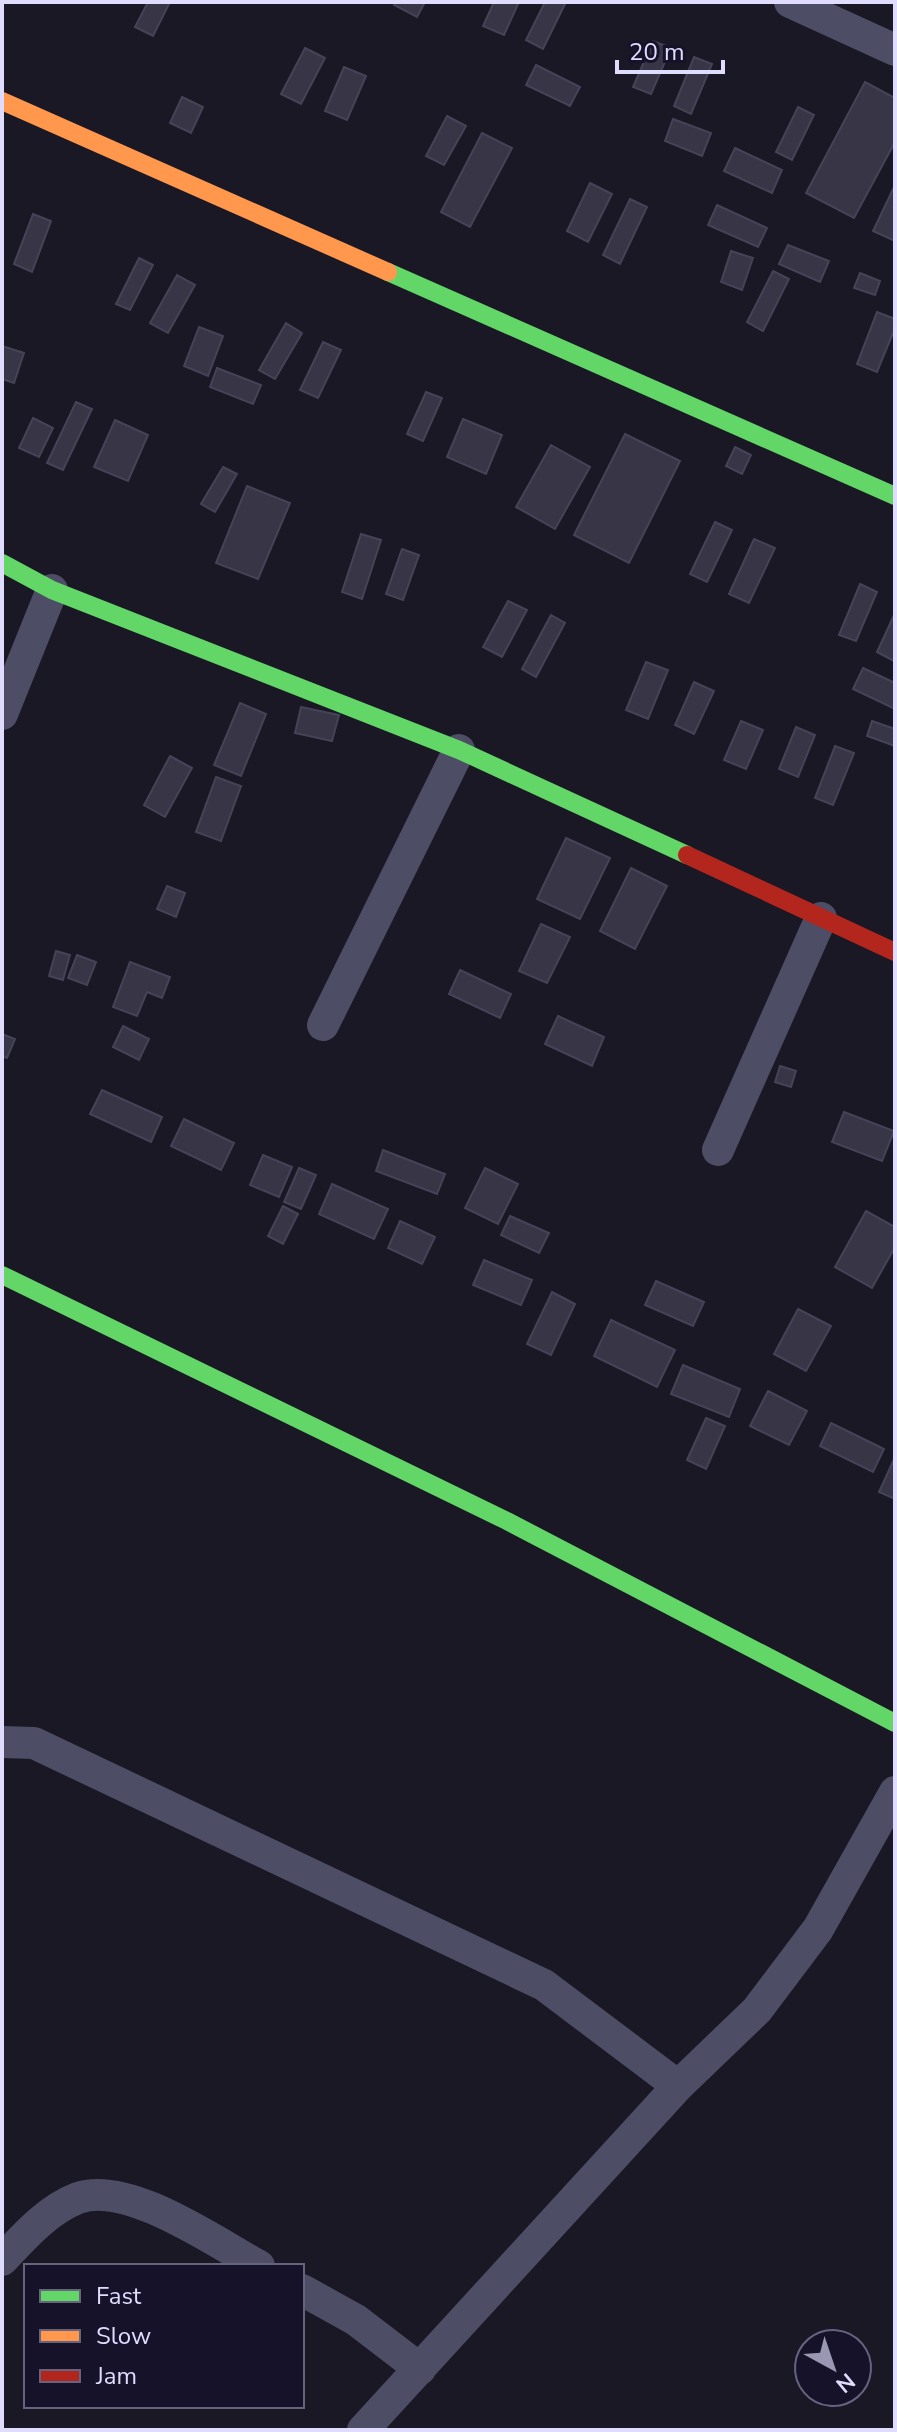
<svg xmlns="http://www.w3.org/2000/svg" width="897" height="2432" font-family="'Nunito Sans',sans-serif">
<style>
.building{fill:#383646;stroke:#464358;stroke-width:2}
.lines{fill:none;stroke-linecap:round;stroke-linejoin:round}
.street{stroke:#4d4d65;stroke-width:32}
.fast{stroke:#63d668;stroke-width:18}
.slow{stroke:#ff974d;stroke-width:18}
.jam{stroke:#b3261e;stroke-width:18}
</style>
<rect width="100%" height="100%" fill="#191824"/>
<path class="building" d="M 148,2 L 170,2 L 153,36 L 135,27 Z
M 396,2 L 425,2 L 417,17 L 394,5 Z
M 494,2 L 519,2 L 504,35 L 483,26 Z
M 545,2 L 566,2 L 543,49 L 526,40 Z
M 653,41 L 671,48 L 651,94 L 633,87 Z
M 305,48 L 325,58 L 301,104 L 281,94 Z
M 694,57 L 712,64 L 691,114 L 674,106 Z
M 536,65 L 580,87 L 570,106 L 526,85 Z
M 344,67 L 366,76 L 347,120 L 325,111 Z
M 865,82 L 895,98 L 895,142 L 854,218 L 806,193 Z
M 182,97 L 203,107 L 191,133 L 170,123 Z
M 798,107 L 814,115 L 792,160 L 776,152 Z
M 447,116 L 466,126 L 444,165 L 426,156 Z
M 673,119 L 711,133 L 702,156 L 665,141 Z
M 482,133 L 512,148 L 470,227 L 441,212 Z
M 735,148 L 782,170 L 772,193 L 724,171 Z
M 590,183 L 612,194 L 588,242 L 567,231 Z
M 895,185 L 895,241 L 873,231 Z
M 630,199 L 647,207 L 620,264 L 603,255 Z
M 717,205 L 767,228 L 758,247 L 708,225 Z
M 33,214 L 51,221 L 32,272 L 14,264 Z
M 788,245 L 829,261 L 820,282 L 779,264 Z
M 731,251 L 753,258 L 742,290 L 721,282 Z
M 139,258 L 153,265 L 130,310 L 116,304 Z
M 773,271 L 789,279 L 763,331 L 747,322 Z
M 860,273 L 880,281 L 875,295 L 854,288 Z
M 177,275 L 195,285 L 168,333 L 150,323 Z
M 877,312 L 895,319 L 895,328 L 877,372 L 857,364 Z
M 286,323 L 302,333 L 275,379 L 259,370 Z
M 199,327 L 223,336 L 208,376 L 184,366 Z
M 323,342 L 341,350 L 318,398 L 300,390 Z
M 2,346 L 24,353 L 14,383 L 2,379 Z
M 217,368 L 261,385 L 253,404 L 210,387 Z
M 426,392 L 442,398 L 423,441 L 407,434 Z
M 76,402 L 92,409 L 63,470 L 47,463 Z
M 33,418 L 53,428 L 39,457 L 19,448 Z
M 463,419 L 502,435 L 486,474 L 447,457 Z
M 115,420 L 148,435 L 128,481 L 94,467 Z
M 625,434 L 680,461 L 629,563 L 574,535 Z
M 551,445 L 590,467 L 555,529 L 516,507 Z
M 735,447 L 751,455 L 742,474 L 726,466 Z
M 223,467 L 237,474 L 215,512 L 201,504 Z
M 247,486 L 290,503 L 258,579 L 216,563 Z
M 715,522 L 732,530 L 707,582 L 690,574 Z
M 361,534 L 381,540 L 362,599 L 342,592 Z
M 754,539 L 775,548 L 749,603 L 729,594 Z
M 402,549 L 419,555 L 403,600 L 386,594 Z
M 860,584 L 877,592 L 856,641 L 839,635 Z
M 508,601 L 527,610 L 502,657 L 483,647 Z
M 895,613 L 895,658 L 894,661 L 877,652 Z
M 551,615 L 565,623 L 536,677 L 522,669 Z
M 646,662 L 668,670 L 648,719 L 626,710 Z
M 863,668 L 895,683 L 895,709 L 853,689 Z
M 694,682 L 714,691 L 694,734 L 675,725 Z
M 240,703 L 266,714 L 241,776 L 214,765 Z
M 301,707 L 339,715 L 332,741 L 295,733 Z
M 741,721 L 763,730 L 746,769 L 724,760 Z
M 872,721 L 895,729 L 895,746 L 867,736 Z
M 796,727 L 815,735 L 798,777 L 779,769 Z
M 835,746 L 854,753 L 833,805 L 815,798 Z
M 170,756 L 192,768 L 165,817 L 144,805 Z
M 216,777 L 241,786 L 221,841 L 196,832 Z
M 566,838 L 610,858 L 580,919 L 537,899 Z
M 631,868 L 667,886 L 635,949 L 600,931 Z
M 167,886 L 185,893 L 176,917 L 157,909 Z
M 541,924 L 570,937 L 547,983 L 519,971 Z
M 56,951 L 70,955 L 63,980 L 49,976 Z
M 77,955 L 96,962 L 87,985 L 68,978 Z
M 130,962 L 170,977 L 162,998 L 147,992 L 137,1016 L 113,1007 Z
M 460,970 L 511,994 L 500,1018 L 449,994 Z
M 558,1016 L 604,1037 L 592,1066 L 545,1044 Z
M 123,1026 L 149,1039 L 139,1060 L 113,1047 Z
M 2,1034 L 15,1039 L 7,1058 L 2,1056 Z
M 780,1066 L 796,1071 L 791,1087 L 775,1082 Z
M 102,1090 L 162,1117 L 151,1142 L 90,1114 Z
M 844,1112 L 894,1131 L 882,1161 L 832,1142 Z
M 184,1119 L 234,1143 L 221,1170 L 171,1146 Z
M 383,1150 L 445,1174 L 437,1194 L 376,1171 Z
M 263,1155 L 292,1167 L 279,1197 L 250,1185 Z
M 299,1168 L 316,1175 L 301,1209 L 284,1202 Z
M 485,1168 L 518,1184 L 498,1224 L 465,1208 Z
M 332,1184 L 388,1209 L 374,1239 L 319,1214 Z
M 283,1206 L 298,1214 L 283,1244 L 268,1236 Z
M 866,1211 L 895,1227 L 895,1247 L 872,1288 L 835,1267 Z
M 510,1216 L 549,1233 L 539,1253 L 501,1235 Z
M 400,1221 L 435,1237 L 422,1264 L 388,1248 Z
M 484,1260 L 532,1280 L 521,1305 L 473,1285 Z
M 656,1281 L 704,1302 L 693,1326 L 645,1305 Z
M 552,1292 L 575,1304 L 551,1355 L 527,1344 Z
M 798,1309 L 831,1326 L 806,1371 L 774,1354 Z
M 611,1320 L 675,1350 L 657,1387 L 594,1356 Z
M 683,1365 L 740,1389 L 729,1417 L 671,1394 Z
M 768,1391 L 807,1411 L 789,1445 L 750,1426 Z
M 706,1418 L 725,1426 L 706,1469 L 687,1460 Z
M 831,1423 L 884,1449 L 873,1472 L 820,1446 Z
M 895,1457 L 895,1499 L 879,1492 Z"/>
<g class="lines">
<path class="street" d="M 790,2 L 895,50
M 2,714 L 52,590
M 323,1025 L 459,750
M 718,1150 L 821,918
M 2,1742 L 34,1743 L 544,1985 L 678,2086
M 2,2260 C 24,2237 47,2210 78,2198 C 127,2180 215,2242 259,2266
M 302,2290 L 356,2320 L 420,2369
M 363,2430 L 678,2086 L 757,2010 L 818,1929 L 895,1792"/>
<path class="fast" d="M 388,272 L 895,496
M 2,563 L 52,590 L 459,750 L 687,855
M 2,1275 L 507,1521 L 895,1723"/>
<path class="slow" d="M 2,101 L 388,272"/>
<path class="jam" d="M 687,855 L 895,952"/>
</g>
<rect width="897" height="2432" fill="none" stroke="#dfdcfe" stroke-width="8"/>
<rect x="24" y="2264" width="280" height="144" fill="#15122a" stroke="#66637f" stroke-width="2"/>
<rect x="40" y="2290" width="40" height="12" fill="#63d668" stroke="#66637f" stroke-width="2"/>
<text x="96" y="2304" font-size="24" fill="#dfdcfe">Fast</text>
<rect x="40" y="2330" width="40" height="12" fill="#ff974d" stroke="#66637f" stroke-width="2"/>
<text x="96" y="2344" font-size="24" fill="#dfdcfe">Slow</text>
<rect x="40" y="2370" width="40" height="12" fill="#b3261e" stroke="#66637f" stroke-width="2"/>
<text x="96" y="2384" font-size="24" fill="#dfdcfe">Jam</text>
<g transform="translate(833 2368) rotate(140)"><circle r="38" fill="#15122a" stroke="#66637f" stroke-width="2"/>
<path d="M0-6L14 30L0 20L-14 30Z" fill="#9a97b2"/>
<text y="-12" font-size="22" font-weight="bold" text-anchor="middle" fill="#dfdcfe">N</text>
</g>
<path d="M617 60v12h106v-12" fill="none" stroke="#dfdcfe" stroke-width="4"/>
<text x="629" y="60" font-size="24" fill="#dfdcfe" stroke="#15122a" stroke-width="6" paint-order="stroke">20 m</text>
</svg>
